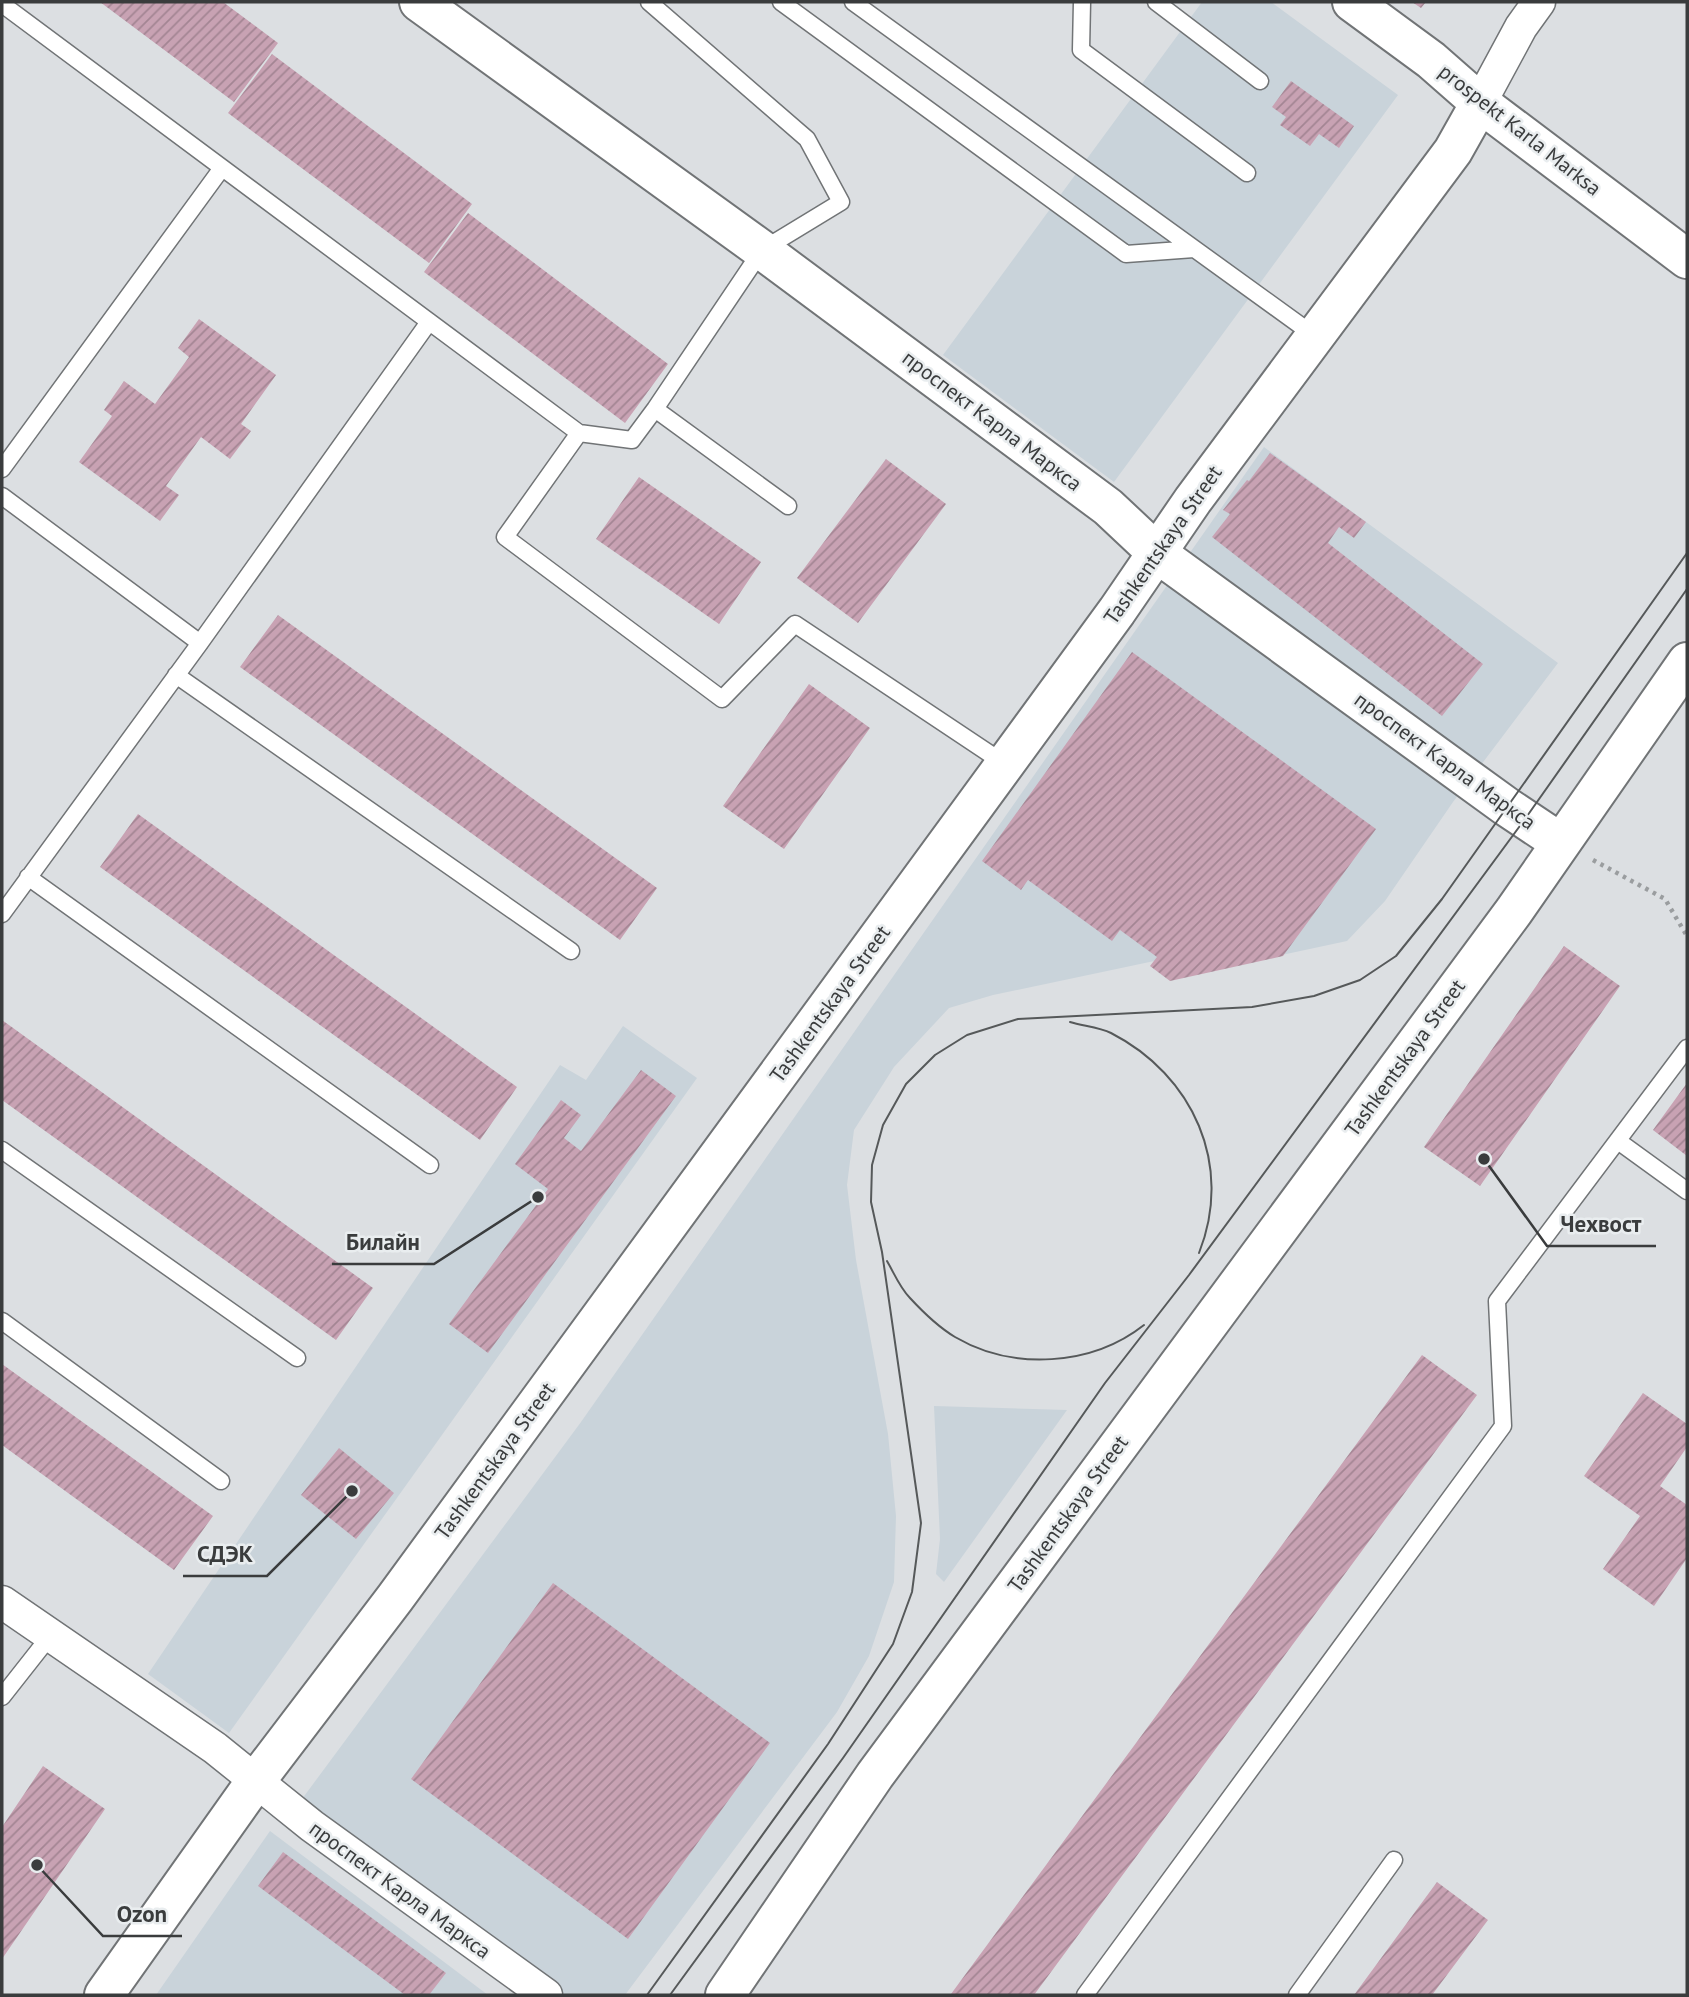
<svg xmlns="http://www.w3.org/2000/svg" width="1689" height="1997" font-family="'PT Sans',sans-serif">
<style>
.built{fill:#c9d3da}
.building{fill:url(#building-hatch)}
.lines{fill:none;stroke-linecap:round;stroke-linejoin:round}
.service-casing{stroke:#717476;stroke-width:19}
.minor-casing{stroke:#717476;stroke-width:35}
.secondary-casing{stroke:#717476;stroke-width:42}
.path{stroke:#9a9d9f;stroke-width:4.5;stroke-dasharray:3.5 5;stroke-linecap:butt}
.service{stroke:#fff;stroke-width:16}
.minor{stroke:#fff;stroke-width:32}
.secondary{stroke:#fff;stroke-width:38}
.tram{stroke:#56595a;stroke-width:2}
.labels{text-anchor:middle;stroke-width:5;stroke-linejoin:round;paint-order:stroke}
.street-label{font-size:21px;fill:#3a3c3d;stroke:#e9edef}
.leader{fill:none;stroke:#3a3c3d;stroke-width:2.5}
.callout-dot{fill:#3a3c3d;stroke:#e9edef;stroke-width:2.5}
.callout-label{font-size:23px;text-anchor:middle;font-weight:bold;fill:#3a3c3d;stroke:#e9edef;stroke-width:5;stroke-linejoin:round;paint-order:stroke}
</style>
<defs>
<pattern id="building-hatch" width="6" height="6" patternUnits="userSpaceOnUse" patternTransform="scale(1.75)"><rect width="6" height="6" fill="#c8a2b3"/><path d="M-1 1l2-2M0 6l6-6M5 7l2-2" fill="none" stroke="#a38593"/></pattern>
</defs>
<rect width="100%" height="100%" fill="#dcdfe2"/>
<path class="built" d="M 1202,2 L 1271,2 L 1398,95 L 1114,482 L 943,355 Z
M 1264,447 L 1558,663 L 1453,802 L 1385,901 L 1347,941 L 1277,956 L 1159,960 L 993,995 L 949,1008 L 894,1067 L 854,1130 L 847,1185 L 856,1260 L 888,1434 L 896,1516 L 894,1582 L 869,1656 L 837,1712 L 625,1995 L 566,1995 L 302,1799 L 581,1422 Z
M 623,1026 L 697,1078 L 229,1733 L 148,1674 L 560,1065 L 586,1080 Z
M 934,1406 L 1067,1410 L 944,1582 L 936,1574 L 940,1539 Z
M 270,1831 L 488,1995 L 156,1995 Z"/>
<path class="building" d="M 100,2 L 223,2 L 278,43 L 234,102 Z
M 1412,2 L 1426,2 L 1421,8 Z
M 272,54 L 472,204 L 429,263 L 228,113 Z
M 1291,81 L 1354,126 L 1339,148 L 1319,134 L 1310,146 L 1280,125 L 1286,117 L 1272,107 Z
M 468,213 L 668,364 L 625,423 L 424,272 Z
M 199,319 L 276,375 L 241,424 L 251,431 L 230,459 L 201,437 L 166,486 L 179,495 L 160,521 L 79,462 L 112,416 L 104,410 L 124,381 L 155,404 L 189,357 L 178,348 Z
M 1270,453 L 1366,522 L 1354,538 L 1339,527 L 1328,543 L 1483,664 L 1442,716 L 1212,537 L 1230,514 L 1223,510 L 1247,480 L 1249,481 Z
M 886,459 L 946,504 L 858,623 L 797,578 Z
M 639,477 L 761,562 L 719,624 L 596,539 Z
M 278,615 L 657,888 L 620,940 L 240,667 Z
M 1132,652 L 1376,829 L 1283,956 L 1170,981 L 1150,966 L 1157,957 L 1120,930 L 1112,941 L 1028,880 L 1021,890 L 982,861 Z
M 809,684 L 870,728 L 784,849 L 723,806 Z
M 138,814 L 517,1087 L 480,1140 L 100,867 Z
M 1564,946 L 1620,986 L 1480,1186 L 1424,1147 Z
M 2,1020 L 373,1288 L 336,1340 L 2,1100 Z
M 641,1070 L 676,1096 L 488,1353 L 449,1324 L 548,1189 L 515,1164 L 561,1100 L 581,1115 L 564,1138 L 581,1151 Z
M 1687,1083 L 1687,1156 L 1653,1130 Z
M 1422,1355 L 1477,1395 L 1034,1995 L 953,1995 L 951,1994 Z
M 2,1364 L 213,1516 L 174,1570 L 2,1445 Z
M 1643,1393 L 1687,1424 L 1687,1447 L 1660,1486 L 1687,1505 L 1687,1558 L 1654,1606 L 1603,1569 L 1640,1516 L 1584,1476 Z
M 339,1448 L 394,1493 L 356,1539 L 301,1495 Z
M 553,1583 L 770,1743 L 628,1939 L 411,1779 Z
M 43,1766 L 105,1809 L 2,1959 L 2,1827 Z
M 283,1852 L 446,1973 L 429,1995 L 405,1995 L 258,1886 Z
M 1437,1882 L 1488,1920 L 1432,1995 L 1354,1995 Z"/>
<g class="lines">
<g class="service-casing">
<path id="service" d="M 781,2 L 1126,254 L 1194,249
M 853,2 L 1315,336
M 1082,2 L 1081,50 L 1247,173
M 1156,2 L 1260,81
M 2,4 L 579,433 L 632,440 L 655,409 L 762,250 L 841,202 L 807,139 L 649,2
M 655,409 L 788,506
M 579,433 L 505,537 L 722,699 L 795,624 L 1005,764
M 2,469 L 222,168
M 2,496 L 200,643
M 176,675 L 571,951
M 28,877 L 430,1165
M 2,914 L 200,643 L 429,322
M 1618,1141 L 1687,1191
M 2,1150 L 297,1358
M 2,1321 L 221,1481
M 2,1697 L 50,1636
M 1085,1995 L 1503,1426 L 1497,1301 L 1687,1048
M 1297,1995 L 1394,1860"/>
</g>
<g class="minor-casing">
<path id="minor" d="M 1480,103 L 1521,27 L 1539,2
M 2,1602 L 215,1748 L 312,1826 L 546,1995"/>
</g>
<g class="secondary-casing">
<path id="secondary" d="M 419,2 L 762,250 L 1108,507 L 1158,554 L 1507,807 L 1561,843
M 1352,2 L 1431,60 L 1480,103 L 1687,259
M 104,1995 L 255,1782 L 395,1598 L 1117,611 L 1193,500 L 1453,151 L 1480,103
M 725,1995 L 875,1775 L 1514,911 L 1687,662"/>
</g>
<path class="path" d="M 1593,860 L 1665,899 L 1687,936"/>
<use href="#service" class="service"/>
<use href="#minor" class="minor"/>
<use href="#secondary" class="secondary"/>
<path class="tram" d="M 1070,1022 C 1083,1026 1099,1027 1111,1033 C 1193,1075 1234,1165 1199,1253
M 887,1261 C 894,1273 900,1288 910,1298 C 922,1311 940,1328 955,1337 C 1013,1371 1092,1366 1144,1325
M 647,1995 L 828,1744 L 893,1644 L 912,1592 L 921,1523 L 882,1252 L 871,1202 L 872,1165 L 883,1125 L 906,1084 L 935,1055 L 967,1035 L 1018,1019 L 1252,1007 L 1314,996 L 1360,980 L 1396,956 L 1442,899 L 1687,553
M 670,1995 L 843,1758 L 1105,1383 L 1189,1275 L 1525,819 L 1687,589"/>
</g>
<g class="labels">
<g class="street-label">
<text transform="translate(1520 130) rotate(38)" y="7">prospekt Karla Marksa</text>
<text transform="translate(992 421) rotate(37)" y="7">проспект Карла Маркса</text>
<text transform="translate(1163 545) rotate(-55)" y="7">Tashkentskaya Street</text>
<text transform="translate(1445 761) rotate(36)" y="7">проспект Карла Маркса</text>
<text transform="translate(830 1004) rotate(-54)" y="7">Tashkentskaya Street</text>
<text transform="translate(1405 1058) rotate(-54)" y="7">Tashkentskaya Street</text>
<text transform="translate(495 1461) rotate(-54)" y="7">Tashkentskaya Street</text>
<text transform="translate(1068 1514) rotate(-54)" y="7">Tashkentskaya Street</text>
<text transform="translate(400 1890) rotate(36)" y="7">проспект Карла Маркса</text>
</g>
</g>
<path class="leader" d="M1484 1159L1547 1246H1656M538 1197L434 1264H332M352 1491L267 1576H183M37 1865L103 1936H182"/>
<g class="callout-dot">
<circle cx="1484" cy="1159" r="7"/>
<circle cx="538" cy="1197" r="7"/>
<circle cx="352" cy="1491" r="7"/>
<circle cx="37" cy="1865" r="7"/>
</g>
<g class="callout-label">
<text x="1601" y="1232">Чехвост</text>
<text x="383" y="1250">Билайн</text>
<text x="225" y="1562">СДЭК</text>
<text x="142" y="1922">Ozon</text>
</g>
<rect width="1689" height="1997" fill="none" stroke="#3a3c3d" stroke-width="7"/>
</svg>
